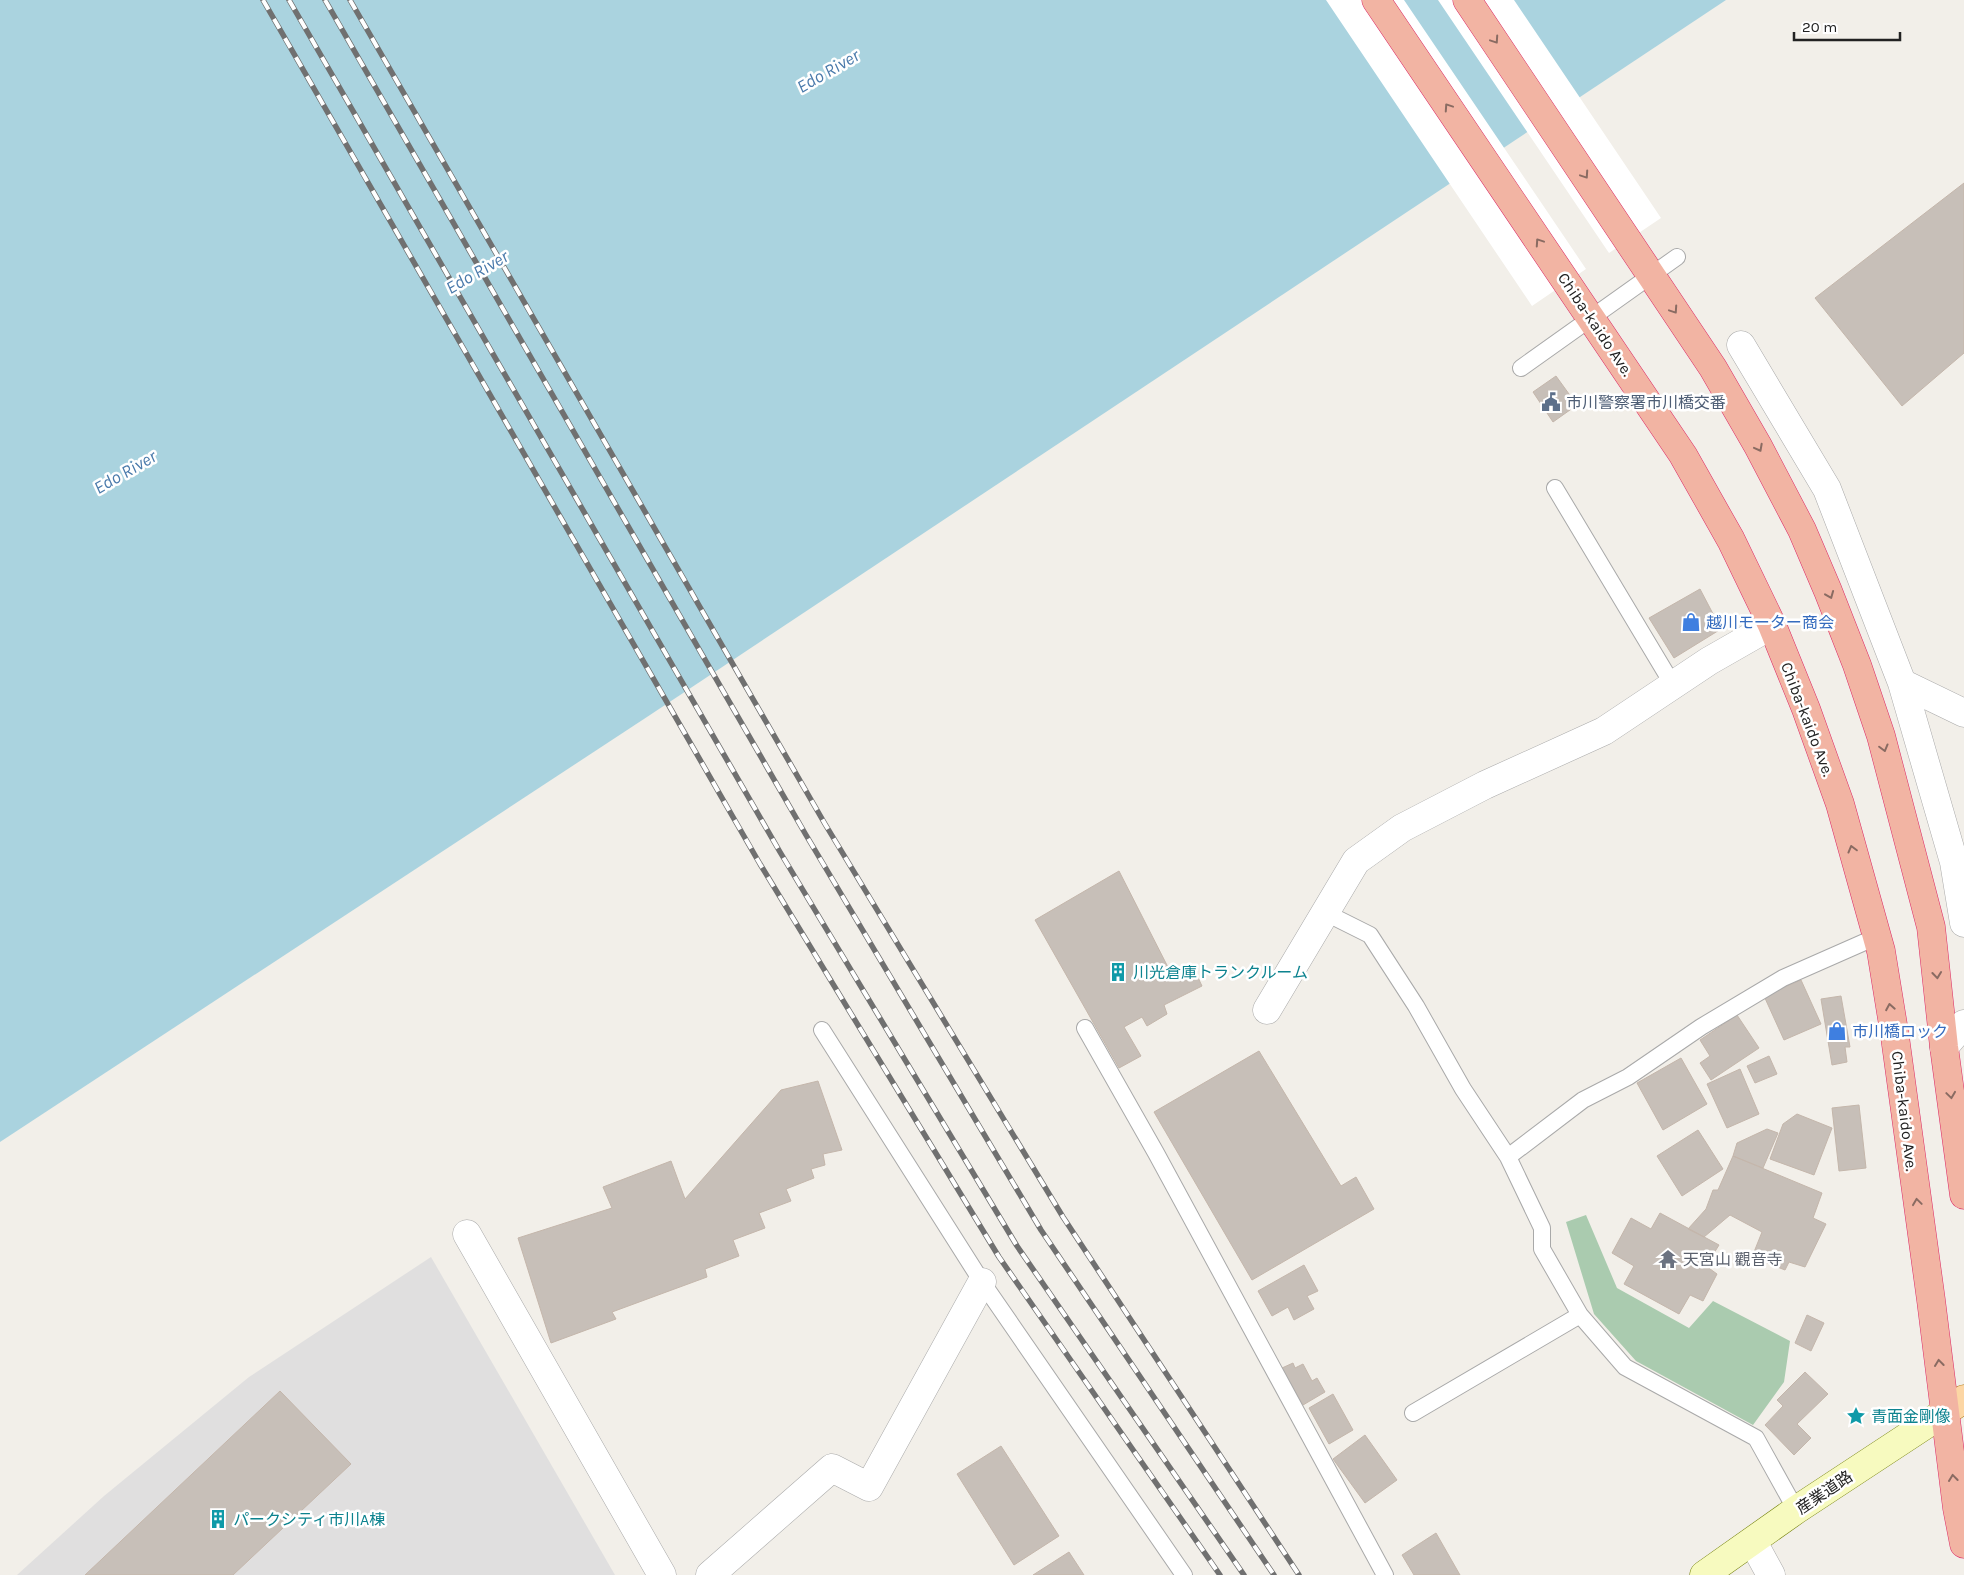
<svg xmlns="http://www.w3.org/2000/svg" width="1964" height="1575" font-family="Karla,'Noto Sans JP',sans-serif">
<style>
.residential{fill:#e0dfdf}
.cemetery{fill:#aacbaf}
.water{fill:#aad3df}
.pier{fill:#fff}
.building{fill:#c7bfb8;stroke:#c4b6ab}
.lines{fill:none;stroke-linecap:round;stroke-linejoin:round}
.service-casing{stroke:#a9a9a9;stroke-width:18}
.minor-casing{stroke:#a9a9a9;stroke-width:29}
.secondary-casing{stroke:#707d05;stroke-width:29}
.primary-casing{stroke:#a06b00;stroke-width:29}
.trunk-casing{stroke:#dc2a67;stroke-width:29}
.service{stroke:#fff;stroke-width:16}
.minor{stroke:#fff;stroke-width:28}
.secondary{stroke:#f7fabf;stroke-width:28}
.primary{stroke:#fcd6a4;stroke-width:28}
.trunk{stroke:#f2b4a3;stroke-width:28}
.rail-casing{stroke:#707070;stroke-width:5.5}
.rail{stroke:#fff;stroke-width:4;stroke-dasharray:11;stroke-linecap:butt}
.oneway{stroke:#8a6b62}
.labels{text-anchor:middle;stroke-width:5;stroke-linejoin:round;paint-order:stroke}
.street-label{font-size:16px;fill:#222;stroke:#fff}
.service-label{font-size:16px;fill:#4e5e75;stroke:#fff;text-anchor:start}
.shop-label{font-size:16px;fill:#366cbe;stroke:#fff;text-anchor:start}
.culture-label{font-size:16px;fill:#0d838f;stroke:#fff;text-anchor:start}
.worship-label{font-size:16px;fill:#5b616d;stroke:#fff;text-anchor:start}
.water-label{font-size:18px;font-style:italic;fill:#4a7aab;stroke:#fff}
</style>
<rect width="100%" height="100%" fill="#f2efe9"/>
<path class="residential" d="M 431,1257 L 615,1575 L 17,1575 L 104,1496 L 249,1377 Z"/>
<path class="cemetery" d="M 1586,1215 L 1617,1288 L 1689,1328 L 1713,1301 L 1790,1341 L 1784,1382 L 1753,1425 L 1636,1361 L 1594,1314 L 1566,1222 Z"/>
<path class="water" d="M 0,0 L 1726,0 L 650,715 L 0,1142 Z"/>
<path class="pier" d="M 1326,0 L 1404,0 L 1586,269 L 1532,306 Z
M 1438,0 L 1514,0 L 1661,218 L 1609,253 Z"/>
<path class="building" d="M 1964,183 L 1964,353 L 1902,406 L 1815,298 Z
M 1556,376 L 1577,405 L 1553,422 L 1533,392 Z
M 1700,589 L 1721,629 L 1674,658 L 1649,618 Z
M 1119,871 L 1173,977 L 1193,967 L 1202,986 L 1164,1005 L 1167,1014 L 1147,1026 L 1142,1017 L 1124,1027 L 1141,1056 L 1119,1068 L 1035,920 Z
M 1801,980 L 1821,1024 L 1784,1040 L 1764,996 Z
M 1841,996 L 1850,1047 L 1845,1047 L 1847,1062 L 1832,1065 L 1821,999 Z
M 1737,1015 L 1759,1048 L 1711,1080 L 1700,1063 L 1710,1056 L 1700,1040 Z
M 1259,1051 L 1341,1186 L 1356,1177 L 1374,1209 L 1252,1280 L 1154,1112 Z
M 1769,1056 L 1777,1074 L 1755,1083 L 1747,1066 Z
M 1681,1058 L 1707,1104 L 1663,1130 L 1637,1083 Z
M 1740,1069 L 1759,1114 L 1727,1128 L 1707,1084 Z
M 818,1081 L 842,1150 L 823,1154 L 825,1165 L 811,1169 L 814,1178 L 786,1189 L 791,1201 L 759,1213 L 765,1228 L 733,1240 L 739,1256 L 705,1269 L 707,1277 L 612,1312 L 616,1319 L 551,1343 L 518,1238 L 612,1208 L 603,1187 L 671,1161 L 685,1199 L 781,1090 Z
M 1859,1105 L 1866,1168 L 1839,1171 L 1832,1108 Z
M 1797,1114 L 1832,1128 L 1814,1175 L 1770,1159 L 1783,1124 Z
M 1767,1129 L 1778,1133 L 1763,1168 L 1733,1156 L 1737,1143 Z
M 1698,1130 L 1723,1169 L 1682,1196 L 1657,1156 Z
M 1733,1156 L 1822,1193 L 1813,1218 L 1826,1224 L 1805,1267 L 1789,1262 L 1785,1270 L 1752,1257 L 1762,1232 L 1730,1215 L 1704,1237 L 1688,1229 L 1706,1209 L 1713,1190 L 1718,1190 Z
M 1660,1213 L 1719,1245 L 1706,1266 L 1717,1274 L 1703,1301 L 1690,1295 L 1679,1314 L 1624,1284 L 1634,1266 L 1612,1253 L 1631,1218 L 1651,1229 Z
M 1304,1265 L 1318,1291 L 1307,1296 L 1314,1309 L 1294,1320 L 1288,1307 L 1272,1316 L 1258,1291 Z
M 1807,1315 L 1824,1323 L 1811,1351 L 1795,1343 Z
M 1293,1363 L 1295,1368 L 1303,1364 L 1312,1381 L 1317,1378 L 1325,1392 L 1303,1405 L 1282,1368 Z
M 1805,1372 L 1828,1394 L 1797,1424 L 1811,1438 L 1794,1455 L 1765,1425 L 1783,1406 L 1777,1400 Z
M 280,1391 L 351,1464 L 233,1575 L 85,1575 Z
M 1333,1394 L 1353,1430 L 1329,1444 L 1309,1408 Z
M 1365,1435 L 1397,1480 L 1365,1503 L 1333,1459 Z
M 1001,1446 L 1059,1536 L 1014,1565 L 957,1474 Z
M 1436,1533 L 1460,1575 L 1414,1575 L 1402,1555 Z
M 1069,1552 L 1084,1575 L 1033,1575 Z"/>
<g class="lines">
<g class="service-casing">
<path id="service" d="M 1521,368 L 1677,257
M 1555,488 L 1673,685
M 1326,913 L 1370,935 L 1416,1006 L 1463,1089 L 1508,1157
M 1085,1028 L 1156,1153 L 1385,1575
M 822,1030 L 982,1282 L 1184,1575
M 1580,1315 L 1625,1367 L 1756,1438 L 1796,1510
M 1413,1413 L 1580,1315 L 1542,1249 L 1542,1228 L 1508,1157 L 1583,1100 L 1628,1077 L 1701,1027 L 1783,978 L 1876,937"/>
</g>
<g class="minor-casing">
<path id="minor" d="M 1741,345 L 1827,489 L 1902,683 L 1954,862 L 1964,923
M 1902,683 L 1964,713
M 1267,1010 L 1356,861 L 1402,828 L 1485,785 L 1604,731 L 1709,661 L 1772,625
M 1944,1047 L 1964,1024
M 467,1234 L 662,1575
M 1753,1542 L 1771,1575
M 710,1575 L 832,1468 L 869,1487 L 982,1282"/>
</g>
<g class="secondary-casing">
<path id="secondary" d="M 1704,1575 L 1796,1510 L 1945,1412"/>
</g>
<g class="primary-casing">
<path id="primary" d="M 1945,1412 L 1964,1399"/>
</g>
<g class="trunk-casing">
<path id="trunk" d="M 1376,0 L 1683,455 L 1731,540 L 1772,625 L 1806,709 L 1840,804 L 1881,951 L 1895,1037 L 1931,1300 L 1957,1508 L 1964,1544
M 1467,0 L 1713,368 L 1758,446 L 1802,530 L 1828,591 L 1857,665 L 1881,736 L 1931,927 L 1944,1047 L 1964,1195"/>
</g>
<use href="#service" class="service"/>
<use href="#minor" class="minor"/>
<use href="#secondary" class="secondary"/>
<use href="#primary" class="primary"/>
<use href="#trunk" class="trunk"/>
<g class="rail-casing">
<path id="rail" d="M 263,0 L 760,864 L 999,1257 L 1220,1575
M 289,0 L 780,852 L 1017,1246 L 1244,1575
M 325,0 L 806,835 L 1041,1230 L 1274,1575
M 350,0 L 825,824 L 1063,1217 L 1299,1575"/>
</g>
<use href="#rail" class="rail"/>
</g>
<defs><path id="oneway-chevron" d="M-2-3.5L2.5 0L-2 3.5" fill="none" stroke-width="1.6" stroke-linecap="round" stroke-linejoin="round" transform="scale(1.25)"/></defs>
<g class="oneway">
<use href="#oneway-chevron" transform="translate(1495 40) rotate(56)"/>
<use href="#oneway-chevron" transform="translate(1448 107) rotate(-124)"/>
<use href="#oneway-chevron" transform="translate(1585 175) rotate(56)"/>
<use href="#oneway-chevron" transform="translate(1539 242) rotate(-124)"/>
<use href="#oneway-chevron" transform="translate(1674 310) rotate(56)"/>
<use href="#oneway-chevron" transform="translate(1759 448) rotate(62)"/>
<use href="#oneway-chevron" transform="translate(1830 595) rotate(68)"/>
<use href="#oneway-chevron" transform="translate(1884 748) rotate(75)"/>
<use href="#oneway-chevron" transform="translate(1852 849) rotate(-105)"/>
<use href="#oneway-chevron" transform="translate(1937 975) rotate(84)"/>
<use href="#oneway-chevron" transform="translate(1890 1007) rotate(-100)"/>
<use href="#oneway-chevron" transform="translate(1951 1095) rotate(82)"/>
<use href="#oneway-chevron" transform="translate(1917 1202) rotate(-98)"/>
<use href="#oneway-chevron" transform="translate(1939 1363) rotate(-97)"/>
<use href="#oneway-chevron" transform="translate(1953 1478) rotate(-97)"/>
</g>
<defs>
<g id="civic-bare" transform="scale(1.5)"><path d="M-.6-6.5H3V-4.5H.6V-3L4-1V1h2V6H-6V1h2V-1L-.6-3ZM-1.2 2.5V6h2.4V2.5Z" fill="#5c6f8a" stroke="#fff" stroke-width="2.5" paint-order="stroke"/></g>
<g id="shop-bare" transform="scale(1.5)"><path d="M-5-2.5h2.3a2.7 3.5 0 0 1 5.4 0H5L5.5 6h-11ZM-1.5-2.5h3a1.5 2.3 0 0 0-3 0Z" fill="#3f7fe0" stroke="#fff" stroke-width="2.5" paint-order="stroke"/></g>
<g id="building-bare" transform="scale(1.5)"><path d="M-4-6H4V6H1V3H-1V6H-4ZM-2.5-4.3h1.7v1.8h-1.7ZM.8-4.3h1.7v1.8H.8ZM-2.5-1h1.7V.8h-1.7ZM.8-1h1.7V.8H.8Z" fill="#0f9aa8" stroke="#fff" stroke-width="2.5" paint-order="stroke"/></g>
<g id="temple-bare" transform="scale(1.5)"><path d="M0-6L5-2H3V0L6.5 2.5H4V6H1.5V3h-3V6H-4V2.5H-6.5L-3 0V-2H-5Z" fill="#6b7280" stroke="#fff" stroke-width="2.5" paint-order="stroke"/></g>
<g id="sight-bare" transform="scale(1.5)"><path d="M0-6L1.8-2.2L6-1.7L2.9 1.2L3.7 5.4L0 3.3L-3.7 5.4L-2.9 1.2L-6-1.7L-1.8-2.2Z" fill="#0f9aa8" stroke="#fff" stroke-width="2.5" paint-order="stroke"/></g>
</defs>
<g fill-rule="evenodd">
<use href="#civic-bare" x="1551" y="402"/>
<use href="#shop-bare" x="1691" y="622"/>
<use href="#building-bare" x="1118" y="972"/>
<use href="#shop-bare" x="1837" y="1031"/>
<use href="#temple-bare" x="1668" y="1259"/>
<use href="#sight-bare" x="1856" y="1416"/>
<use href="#building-bare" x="218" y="1519"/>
</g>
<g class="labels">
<g class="street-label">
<text transform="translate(1596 324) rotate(56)" y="6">Chiba-kaido Ave.</text>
<text transform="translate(1808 719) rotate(69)" y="6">Chiba-kaido Ave.</text>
<text transform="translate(1905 1111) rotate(83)" y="6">Chiba-kaido Ave.</text>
<text transform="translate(1824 1492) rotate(-34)" y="6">産業道路</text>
</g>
<g class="service-label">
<text x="1566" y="408">市川警察署市川橋交番</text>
</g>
<g class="shop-label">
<text x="1706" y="628">越川モーター商会</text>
<text x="1852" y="1037">市川橋ロック</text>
</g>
<g class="culture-label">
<text x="1133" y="978">川光倉庫トランクルーム</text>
<text x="1871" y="1422">青面金剛像</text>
<text x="233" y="1525">パークシティ市川A棟</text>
</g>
<g class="worship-label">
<text x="1683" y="1265">天宮山 觀音寺</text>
</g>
<g class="water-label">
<text transform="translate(828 71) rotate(-30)" y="6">Edo River</text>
<text transform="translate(477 272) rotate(-30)" y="6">Edo River</text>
<text transform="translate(125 472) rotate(-30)" y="6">Edo River</text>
</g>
</g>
<path d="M1794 32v8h106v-8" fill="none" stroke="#222222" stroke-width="2.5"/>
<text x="1802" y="32" font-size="15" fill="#222222" stroke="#ffffff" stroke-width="4" paint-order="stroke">20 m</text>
</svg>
